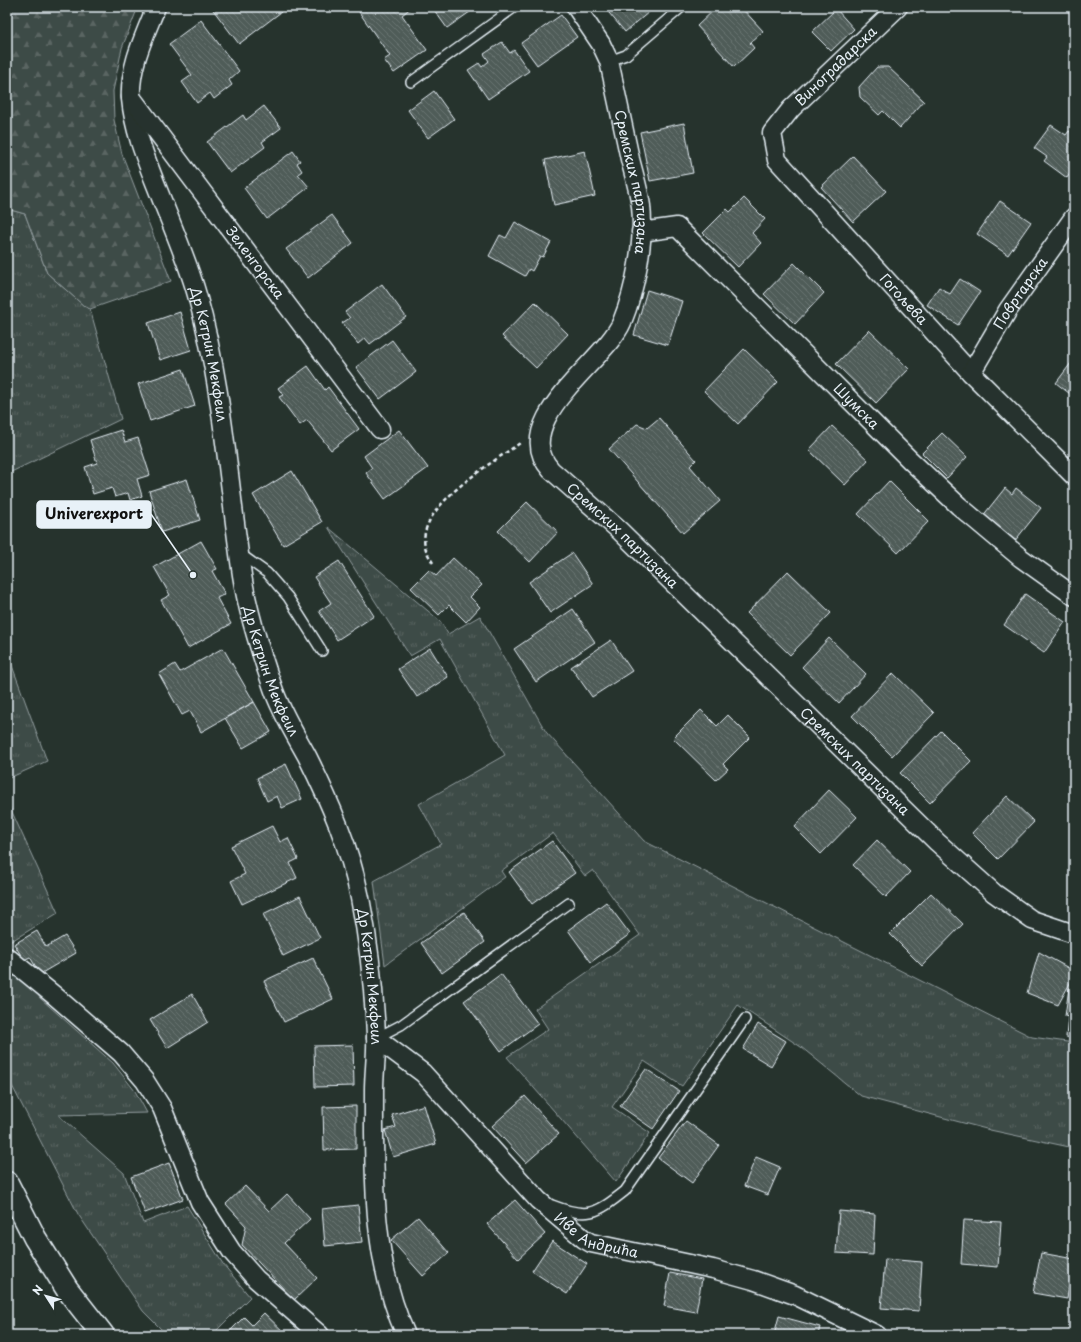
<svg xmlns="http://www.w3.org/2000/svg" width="1081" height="1342" font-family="'Playpen Sans',sans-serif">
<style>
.grass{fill:url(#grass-tufts);stroke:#939ea0}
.forest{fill:url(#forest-firs);stroke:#939ea0}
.building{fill:url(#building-back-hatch);stroke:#e8f1f8}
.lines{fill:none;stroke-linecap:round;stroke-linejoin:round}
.lane-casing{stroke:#e8f1f8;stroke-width:12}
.street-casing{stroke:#e8f1f8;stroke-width:21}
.primary-casing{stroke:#e8f1f8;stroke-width:25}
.path{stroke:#e8f1f8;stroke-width:2.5;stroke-dasharray:4 3;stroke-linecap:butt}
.lane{stroke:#26332d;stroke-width:9}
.street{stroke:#26332d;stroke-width:18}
.primary{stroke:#26332d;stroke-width:22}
.labels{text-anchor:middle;stroke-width:3;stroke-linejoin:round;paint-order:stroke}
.street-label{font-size:14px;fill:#e8f1f8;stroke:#26332d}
.leader{fill:none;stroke:#e8f1f8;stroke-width:1.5}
.callout-dot{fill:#e8f1f8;stroke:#26332d;stroke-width:1.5}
.callout{fill:#e8f1f8;stroke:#e8f1f8;stroke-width:1.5}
.callout-label{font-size:15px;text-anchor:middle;font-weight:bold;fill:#111}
</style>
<defs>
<pattern id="grass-tufts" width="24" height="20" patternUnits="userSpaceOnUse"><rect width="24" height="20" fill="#3e4b47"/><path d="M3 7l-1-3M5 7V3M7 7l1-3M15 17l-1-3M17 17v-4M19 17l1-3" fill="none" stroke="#5a6562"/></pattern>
<pattern id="forest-firs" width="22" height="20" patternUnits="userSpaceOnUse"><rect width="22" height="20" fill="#3e4b47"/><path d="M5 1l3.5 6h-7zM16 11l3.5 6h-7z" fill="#5a6562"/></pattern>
<pattern id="building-back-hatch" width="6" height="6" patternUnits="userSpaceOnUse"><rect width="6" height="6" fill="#505c59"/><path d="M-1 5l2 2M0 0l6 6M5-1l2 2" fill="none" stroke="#697472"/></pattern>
</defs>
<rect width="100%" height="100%" fill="#26332d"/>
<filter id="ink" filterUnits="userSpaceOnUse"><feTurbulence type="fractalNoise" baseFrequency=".025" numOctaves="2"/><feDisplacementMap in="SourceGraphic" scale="8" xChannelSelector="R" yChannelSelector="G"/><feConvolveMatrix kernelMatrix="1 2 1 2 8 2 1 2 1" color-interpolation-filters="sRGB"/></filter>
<g filter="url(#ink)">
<path class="grass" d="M 7,209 L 25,214 L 47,273 L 84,306 L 90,309 L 121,419 L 7,474 Z
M 328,527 L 440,621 L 448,634 L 480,616 L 546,732 L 644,841 L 1032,1037 L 1074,1043 L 1074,1148 L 990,1130 L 861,1096 L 801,1047 L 738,1005 L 682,1086 L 644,1061 L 612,1107 L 650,1133 L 616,1182 L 507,1057 L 548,1029 L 535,1009 L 640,935 L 593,870 L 585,876 L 553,833 L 501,871 L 505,877 L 385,965 L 374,881 L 441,844 L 419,804 L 505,755 L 440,639 L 410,656 Z
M 7,652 L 47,761 L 7,779 Z
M 7,801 L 58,913 L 8,943 L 40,998 L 113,1063 L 135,1091 L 147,1113 L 58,1115 L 124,1173 L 143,1223 L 187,1206 L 223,1264 L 250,1297 L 212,1335 L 167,1335 L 143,1311 L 78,1214 L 7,1076 Z"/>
<path class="forest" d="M 7,7 L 138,7 L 122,48 L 113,91 L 114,120 L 122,154 L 171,281 L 90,309 L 84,306 L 47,273 L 25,214 L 7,209 Z"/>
<path class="building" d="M 211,7 L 278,7 L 281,12 L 239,44 Z
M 366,7 L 412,7 L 402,15 L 427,50 L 394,73 L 384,60 L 390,56 L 359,12 Z
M 432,7 L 477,7 L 447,28 Z
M 604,7 L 655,7 L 625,32 Z
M 717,7 L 741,7 L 763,31 L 750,43 L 754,48 L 734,67 L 697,26 Z
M 836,9 L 854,29 L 831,51 L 812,32 Z
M 561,15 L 577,37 L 537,65 L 521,43 Z
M 201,20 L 239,71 L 229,80 L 232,85 L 214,99 L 210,93 L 197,103 L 182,82 L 192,75 L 169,44 Z
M 502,42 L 510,53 L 514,50 L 529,71 L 488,99 L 468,70 L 479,63 L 482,67 L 489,61 L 484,54 Z
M 877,67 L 888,67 L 924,101 L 900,128 L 883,111 L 879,115 L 860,97 L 859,87 Z
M 434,91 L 454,119 L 428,138 L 408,110 Z
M 264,106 L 281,128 L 262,142 L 265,147 L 230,173 L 207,142 L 243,115 L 246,120 Z
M 684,123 L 693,173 L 650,181 L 640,132 Z
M 1051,125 L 1066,135 L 1069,131 L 1074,134 L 1074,168 L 1067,178 L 1044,161 L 1047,157 L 1034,148 Z
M 293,151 L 300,161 L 297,163 L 302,171 L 298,174 L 309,187 L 267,219 L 244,188 Z
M 585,151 L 595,196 L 554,205 L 545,160 Z
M 853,156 L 886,191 L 853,222 L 821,187 Z
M 744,198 L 765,219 L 752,233 L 761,243 L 738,267 L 703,233 L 727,209 L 730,212 Z
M 1000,201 L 1031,222 L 1008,255 L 977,234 Z
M 332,215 L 353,243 L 308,278 L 286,249 Z
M 515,222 L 551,242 L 543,257 L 540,256 L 532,271 L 529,269 L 525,276 L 489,256 L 500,235 L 506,238 Z
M 794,263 L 824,293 L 795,324 L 764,294 Z
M 960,279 L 980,292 L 958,325 L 927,305 L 939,287 L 950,294 Z
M 382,284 L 406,317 L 370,344 L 365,338 L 358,344 L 342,323 L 350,318 L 345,312 Z
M 647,290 L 682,301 L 668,345 L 634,335 Z
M 535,302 L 568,334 L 536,368 L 502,336 Z
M 180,312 L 191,350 L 160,360 L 148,323 Z
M 869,330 L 909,369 L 876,403 L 836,364 Z
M 392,340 L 416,372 L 380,399 L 356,367 Z
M 744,349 L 778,382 L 738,424 L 704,391 Z
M 1074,359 L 1074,397 L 1056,383 Z
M 308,366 L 325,390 L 328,387 L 359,429 L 331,450 L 307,420 L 300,425 L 279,397 L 283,395 L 278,388 Z
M 183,369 L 195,406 L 150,421 L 138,384 Z
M 659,418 L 696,460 L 690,466 L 720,501 L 683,533 L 609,449 L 637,424 L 647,428 Z
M 832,426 L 868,460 L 845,485 L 809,450 Z
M 121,430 L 125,442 L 138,438 L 150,475 L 137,479 L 142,496 L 130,500 L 128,493 L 115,497 L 112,488 L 93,494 L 85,467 L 97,463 L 90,440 Z
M 399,430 L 428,468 L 385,499 L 366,473 L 372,468 L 364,456 Z
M 942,433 L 967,457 L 947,478 L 922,453 Z
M 292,471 L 322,522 L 283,545 L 253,495 Z
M 187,479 L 200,520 L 162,532 L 149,491 Z
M 889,481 L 929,521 L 898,553 L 858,514 Z
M 1005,488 L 1012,494 L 1016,488 L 1041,508 L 1014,542 L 982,517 Z
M 527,502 L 558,532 L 530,562 L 498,531 Z
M 201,541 L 217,569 L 212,571 L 225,594 L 217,598 L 231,624 L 188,648 L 161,600 L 170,595 L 154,567 Z
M 572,553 L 593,584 L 550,613 L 529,582 Z
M 453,558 L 482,585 L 470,597 L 480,607 L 466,622 L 449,605 L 439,615 L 411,588 L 429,570 L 436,576 Z
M 339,561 L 374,616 L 337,640 L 319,611 L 331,603 L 314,577 Z
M 788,571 L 831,613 L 790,655 L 747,613 Z
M 1025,594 L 1065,622 L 1044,653 L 1004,625 Z
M 573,609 L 595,642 L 536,682 L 514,649 Z
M 829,638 L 866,674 L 839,703 L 802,667 Z
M 611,640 L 632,671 L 592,697 L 571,667 Z
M 223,648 L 254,702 L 201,732 L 190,711 L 182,715 L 159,674 L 175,664 L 180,672 Z
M 430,648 L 448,677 L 417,697 L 398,669 Z
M 893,673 L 934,713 L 892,756 L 852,716 Z
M 254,702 L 271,732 L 243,748 L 225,718 Z
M 701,710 L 717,726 L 728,715 L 750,737 L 723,764 L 728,769 L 716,780 L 673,738 Z
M 941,731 L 971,761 L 930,803 L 900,773 Z
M 286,764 L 302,799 L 282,808 L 277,796 L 267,801 L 257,778 Z
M 829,790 L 857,817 L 821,854 L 794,827 Z
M 1007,796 L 1034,822 L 998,859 L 972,833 Z
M 272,826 L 280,842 L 288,838 L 298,859 L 290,863 L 297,878 L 242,904 L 231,881 L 245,874 L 231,846 Z
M 877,840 L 910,872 L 886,897 L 853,865 Z
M 552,841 L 575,873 L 532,904 L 509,872 Z
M 931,893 L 963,924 L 922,966 L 890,934 Z
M 300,896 L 320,938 L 283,956 L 263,914 Z
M 606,902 L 630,934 L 591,962 L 568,930 Z
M 464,912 L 485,942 L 442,973 L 421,943 Z
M 37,931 L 46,947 L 65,936 L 76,953 L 40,974 L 30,957 L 24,960 L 14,944 Z
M 1039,952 L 1074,971 L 1074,976 L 1058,1005 L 1027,993 Z
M 313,958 L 333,999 L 284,1022 L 264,981 Z
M 501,974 L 538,1024 L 501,1051 L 464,1001 Z
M 1069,988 L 1074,989 L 1074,1038 L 1066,1037 L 1068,1017 L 1065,1016 Z
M 192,994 L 208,1022 L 167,1048 L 150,1020 Z
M 758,1024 L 786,1041 L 771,1066 L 743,1049 Z
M 353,1045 L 354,1086 L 315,1087 L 314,1046 Z
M 646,1069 L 679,1091 L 653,1129 L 620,1106 Z
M 525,1096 L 559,1134 L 526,1163 L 492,1126 Z
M 424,1105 L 436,1144 L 393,1157 L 385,1130 L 396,1127 L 392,1115 Z
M 356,1106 L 356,1149 L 324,1150 L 323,1107 Z
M 686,1121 L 719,1145 L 692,1183 L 658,1158 Z
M 756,1157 L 780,1167 L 768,1195 L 744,1186 Z
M 169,1163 L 183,1199 L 145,1213 L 131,1177 Z
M 245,1186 L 269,1211 L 287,1194 L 310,1219 L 284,1243 L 317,1278 L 294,1300 L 242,1245 L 246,1226 L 226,1204 Z
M 515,1200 L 545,1234 L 518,1259 L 487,1224 Z
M 358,1205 L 362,1242 L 325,1246 L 322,1209 Z
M 839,1211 L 875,1214 L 873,1255 L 836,1253 Z
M 418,1217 L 449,1253 L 423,1276 L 391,1240 Z
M 964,1220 L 1001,1222 L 998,1267 L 961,1264 Z
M 552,1241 L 587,1264 L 567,1294 L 532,1271 Z
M 1041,1253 L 1074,1259 L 1067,1299 L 1033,1293 Z
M 885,1259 L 922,1262 L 919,1311 L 881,1308 Z
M 670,1273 L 702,1279 L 696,1312 L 664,1306 Z
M 264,1313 L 287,1335 L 226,1335 L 244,1317 L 252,1325 Z
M 779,1316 L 820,1327 L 818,1335 L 774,1335 Z"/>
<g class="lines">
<g class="lane-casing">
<path id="lane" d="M 609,61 L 626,55 L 682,7
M 411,82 L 515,7
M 239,553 L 267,573 L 288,597 L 322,651
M 376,1038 L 401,1025 L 569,903
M 552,1205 C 588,1219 596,1214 625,1191 L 745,1019"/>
</g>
<g class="street-casing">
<g id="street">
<path id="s1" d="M 156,7 C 144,37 129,67 131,99 C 134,130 145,157 156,185 C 170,221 187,259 197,295 C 223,386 228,482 242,575 C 248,614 260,651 273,688 C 281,712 295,734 307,756 C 330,802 350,848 360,898 C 369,943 374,990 376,1035 C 377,1053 374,1072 374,1090 C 374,1172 371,1259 406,1335"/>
<path id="s2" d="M 576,7 L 601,44 L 609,61 C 616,94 623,127 630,159 C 634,175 639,191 641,206 C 645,241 635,290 622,322 C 605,362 507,421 551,470 L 619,530 L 937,842 L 994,893 L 1032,920 L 1074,934"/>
<path id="s3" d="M 898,7 L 791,109 L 772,133 L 777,160 L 971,373 L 1074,476"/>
<path id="s4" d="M 131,97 L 380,429"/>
<path id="s5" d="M 641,232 L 677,227 L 910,460 L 959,506 L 1021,558 L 1074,596"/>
<path id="s6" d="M 971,373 L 1008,310 L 1074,217"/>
<path d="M 7,957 L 55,996 L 121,1053 L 145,1081 L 162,1108 L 200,1202 L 232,1252 L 256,1279 L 320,1335"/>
<path id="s7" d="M 376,1038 L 423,1073 L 538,1200 L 584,1239 L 591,1243 L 713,1269 L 753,1280 L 795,1295 L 877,1335"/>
</g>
</g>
<g class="primary-casing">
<path id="primary" d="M 7,1183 L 35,1238 L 67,1289 L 103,1335"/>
</g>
<path class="path" d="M 433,563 C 430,558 426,552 425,546 C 416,507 492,463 520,443"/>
<use href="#lane" class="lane"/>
<use href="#street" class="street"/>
<use href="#primary" class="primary"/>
</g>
</g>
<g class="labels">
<g class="street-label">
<text transform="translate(836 66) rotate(-44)" y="5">Виноградарска</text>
<text dy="5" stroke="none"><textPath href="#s2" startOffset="187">Сремских партизана</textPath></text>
<text dy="5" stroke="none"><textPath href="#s4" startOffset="207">Зеленгорска</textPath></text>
<text dy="5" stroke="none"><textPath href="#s6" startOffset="94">Повртарска</textPath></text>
<text dy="5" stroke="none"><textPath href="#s3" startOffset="394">Гогољева</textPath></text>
<text dy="5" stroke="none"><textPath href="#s1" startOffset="364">Др Кетрин Мекфеил</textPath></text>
<text dy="5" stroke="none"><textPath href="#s5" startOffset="290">Шумска</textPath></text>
<text dy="5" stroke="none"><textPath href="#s2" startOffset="606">Сремских партизана</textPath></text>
<text dy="5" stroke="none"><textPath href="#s1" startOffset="688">Др Кетрин Мекфеил</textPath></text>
<text dy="5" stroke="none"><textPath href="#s2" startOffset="930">Сремских партизана</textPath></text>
<text dy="5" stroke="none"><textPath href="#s1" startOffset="1012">Др Кетрин Мекфеил</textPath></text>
<text dy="5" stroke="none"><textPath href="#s7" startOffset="300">Иве Андрића</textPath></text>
</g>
</g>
<path class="leader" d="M193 575L151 514"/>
<circle class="callout-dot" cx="193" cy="575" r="4"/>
<rect class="callout" x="37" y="501" width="114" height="27" rx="4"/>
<g class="callout-label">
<text x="94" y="519">Univerexport</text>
</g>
<rect width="1081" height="1342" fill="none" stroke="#26332d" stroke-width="24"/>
<rect x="12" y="12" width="1057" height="1318" fill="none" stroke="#e8f1f8" stroke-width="1.5" filter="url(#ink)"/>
<g transform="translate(46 1296) rotate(306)" stroke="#26332d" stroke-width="3" paint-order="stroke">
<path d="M0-3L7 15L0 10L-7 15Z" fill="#e8f1f8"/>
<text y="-6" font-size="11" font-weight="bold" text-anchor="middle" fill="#e8f1f8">N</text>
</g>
</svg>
